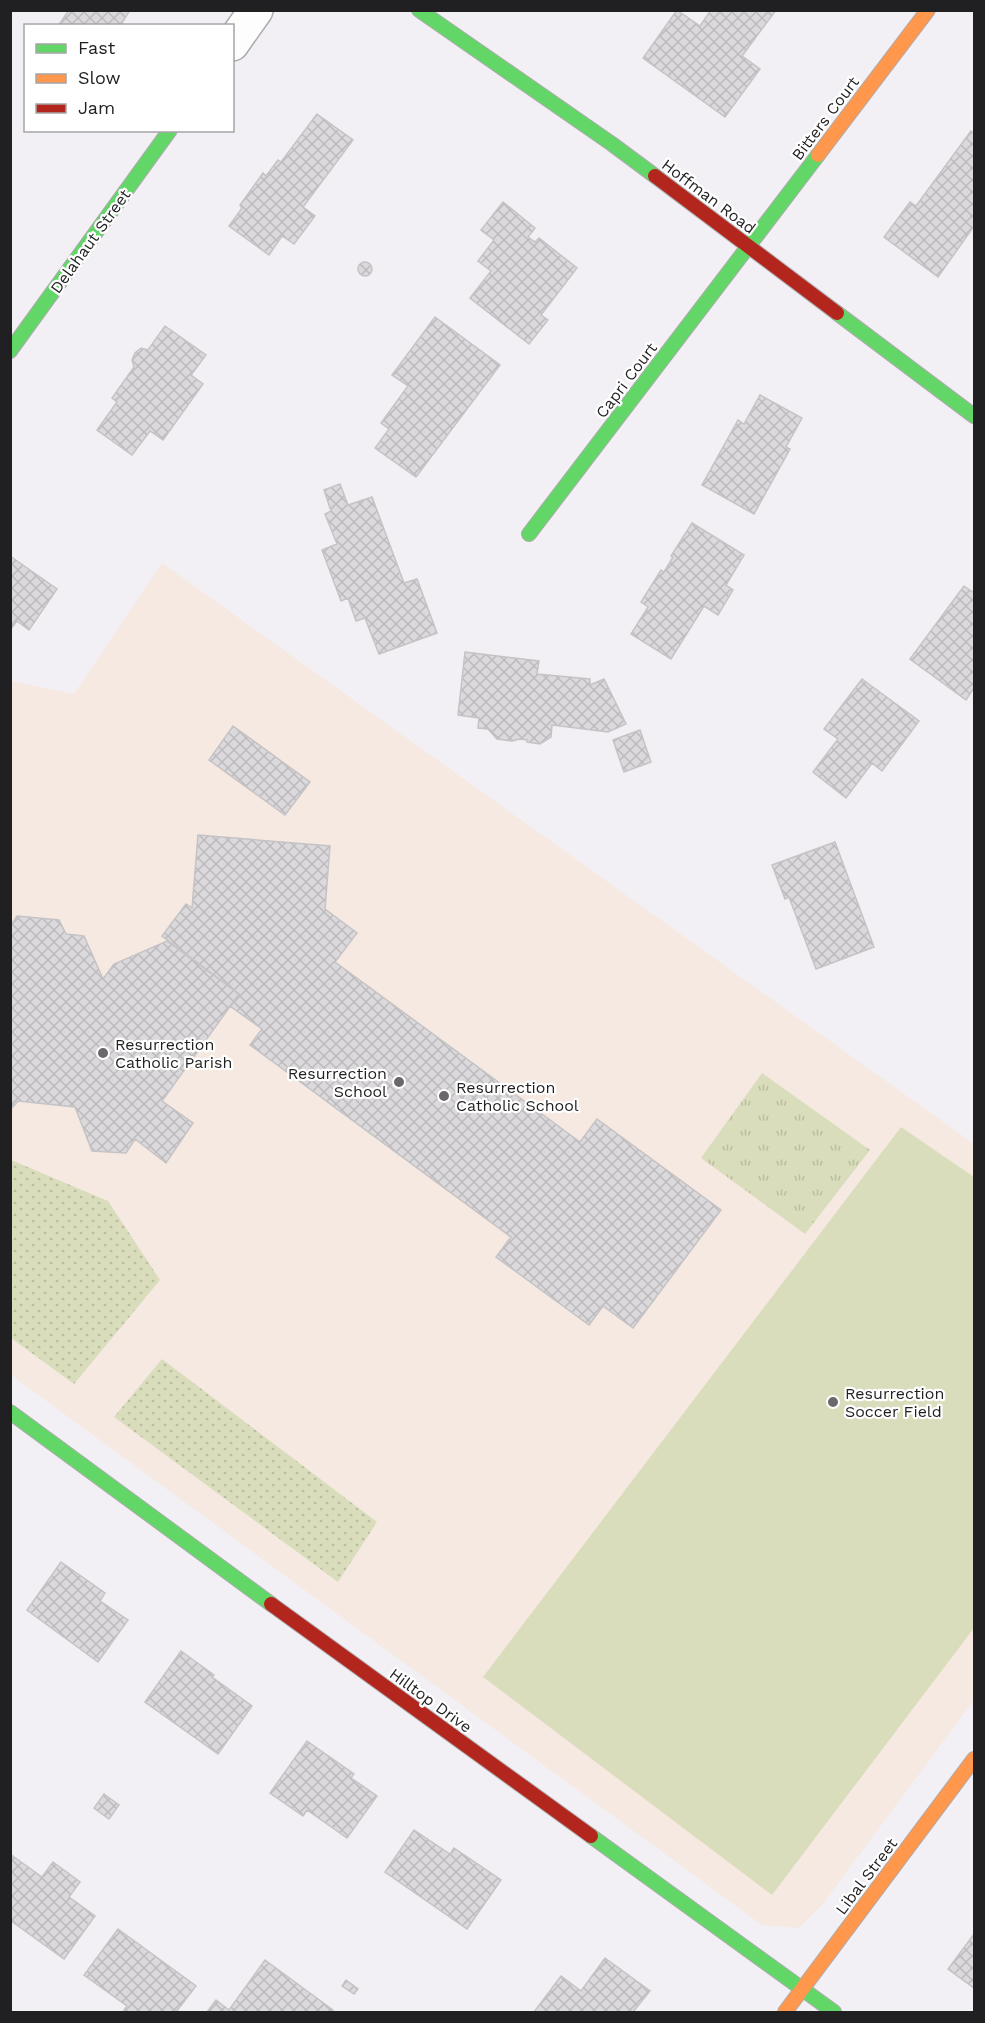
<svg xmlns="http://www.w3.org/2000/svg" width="985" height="2023" font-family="'Work Sans',sans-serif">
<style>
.education{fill:#f5e9e2}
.grass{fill:url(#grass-dots)}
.park{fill:url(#park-tufts)}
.pitch{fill:#daddbb}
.building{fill:url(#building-cross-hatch);stroke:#c5c3c5;stroke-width:1.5}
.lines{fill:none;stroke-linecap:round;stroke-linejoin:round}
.street-casing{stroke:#acabad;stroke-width:36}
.fast-casing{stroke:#acabad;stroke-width:16}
.slow-casing{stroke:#acabad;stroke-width:16}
.jam-casing{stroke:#acabad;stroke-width:16}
.street{stroke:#fdfdfd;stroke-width:33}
.fast{stroke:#63d668;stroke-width:14}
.slow{stroke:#ff974d;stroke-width:14}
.jam{stroke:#b3261e;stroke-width:14}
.poi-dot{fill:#6a686b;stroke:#fff;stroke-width:2}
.labels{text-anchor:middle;stroke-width:4.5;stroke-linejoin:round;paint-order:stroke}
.street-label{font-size:16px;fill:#201f21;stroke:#fff}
.poi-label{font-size:16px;fill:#201f21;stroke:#fff;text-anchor:start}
</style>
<defs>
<pattern id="grass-dots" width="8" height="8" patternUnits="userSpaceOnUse" patternTransform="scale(1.5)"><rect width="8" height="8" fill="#daddbb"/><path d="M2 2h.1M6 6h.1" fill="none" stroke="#bbbda0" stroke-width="1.8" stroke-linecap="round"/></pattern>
<pattern id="park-tufts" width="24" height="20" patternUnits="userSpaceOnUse" patternTransform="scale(1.5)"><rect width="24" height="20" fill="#daddbb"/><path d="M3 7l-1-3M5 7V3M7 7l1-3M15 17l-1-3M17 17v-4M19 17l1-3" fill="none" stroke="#bbbda0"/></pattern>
<pattern id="building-cross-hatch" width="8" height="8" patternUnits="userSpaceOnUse" patternTransform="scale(1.5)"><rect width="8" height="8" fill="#dbd9db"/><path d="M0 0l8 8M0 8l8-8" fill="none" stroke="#bcbabc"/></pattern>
</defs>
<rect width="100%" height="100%" fill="#f2f0f4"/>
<path class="education" d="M 162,563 L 974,1144 L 974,1700 L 822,1905 L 799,1928 L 762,1925 L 11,1375 L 11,681 L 74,694 Z"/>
<path class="grass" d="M 11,1160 L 108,1201 L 160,1280 L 74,1384 L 11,1338 Z
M 162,1359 L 377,1522 L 338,1582 L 114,1417 Z"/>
<path class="park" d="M 762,1073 L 870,1150 L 805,1234 L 701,1158 Z"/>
<path class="pitch" d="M 901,1127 L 974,1177 L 974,1628 L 772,1895 L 483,1677 Z"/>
<path class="building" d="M 69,10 L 130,10 L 120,26 L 58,26 Z
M 677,10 L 700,26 L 711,10 L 776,10 L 742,56 L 760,69 L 725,117 L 643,58 Z
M 317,114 L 353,140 L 303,207 L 315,216 L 294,244 L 282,236 L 269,255 L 229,226 L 242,208 L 240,205 L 263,173 L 266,176 L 278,160 L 281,162 Z
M 971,131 L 974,134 L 974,226 L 938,277 L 884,237 L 910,202 L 916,206 Z
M 503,202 L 535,228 L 528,237 L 535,242 L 539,238 L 577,268 L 541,315 L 548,320 L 529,344 L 470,298 L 491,271 L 478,261 L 494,240 L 481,230 Z
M358 269a7 7 0 1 1 14 0a7 7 0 1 1-14 0Z
M 435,317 L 500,365 L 416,477 L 375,448 L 389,429 L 381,423 L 408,386 L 392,375 Z
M 165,326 L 206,355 L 191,375 L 203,384 L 163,440 L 150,431 L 132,455 L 97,430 L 117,402 L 112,398 L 134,367 L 132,360 L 135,353 L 141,348 L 148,350 Z
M 760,395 L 802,418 L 786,447 L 790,449 L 754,514 L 702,485 L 738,420 L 744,424 Z
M 340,484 L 348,505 L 372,497 L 404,583 L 417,579 L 437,633 L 379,654 L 365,618 L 356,621 L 348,598 L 341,601 L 322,550 L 337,544 L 325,514 L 331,511 L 324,490 Z
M 692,523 L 744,555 L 726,585 L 733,590 L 718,615 L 704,606 L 671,659 L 631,634 L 648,607 L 641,602 L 661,570 L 664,572 L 673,557 L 671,556 Z
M 10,556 L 57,589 L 29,630 L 17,621 L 10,630 Z
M 964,586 L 974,593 L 974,688 L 966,700 L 910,659 Z
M 465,652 L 539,661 L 537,674 L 590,679 L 590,685 L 604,679 L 626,724 L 608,732 L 552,725 L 551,737 L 540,744 L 527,742 L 527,740 L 520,739 L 512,741 L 497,739 L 488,729 L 478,728 L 479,718 L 458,715 Z
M 862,679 L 919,721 L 882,771 L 872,763 L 846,798 L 813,772 L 838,739 L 824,729 Z
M 233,726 L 310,782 L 285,815 L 209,760 Z
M 640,730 L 651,762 L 624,772 L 613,740 Z
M 198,835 L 330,846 L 325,909 L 357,933 L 335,962 L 580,1142 L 597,1119 L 721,1210 L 633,1328 L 603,1306 L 589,1325 L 496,1257 L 511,1237 L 250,1045 L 262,1029 L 230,1006 L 239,994 L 162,936 L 186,904 L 192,908 Z
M 835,842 L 874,947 L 816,969 L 789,897 L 785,899 L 772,865 Z
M 17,916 L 59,920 L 66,934 L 84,936 L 103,979 L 114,964 L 167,941 L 239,994 L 162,1101 L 193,1123 L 166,1163 L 135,1139 L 126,1153 L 92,1151 L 75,1107 L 18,1101 L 10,1110 L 10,927 Z
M 61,1562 L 105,1593 L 100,1601 L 128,1620 L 98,1662 L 27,1610 Z
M 181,1651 L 214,1675 L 212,1677 L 252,1706 L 218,1754 L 145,1702 Z
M 307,1741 L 354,1774 L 351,1778 L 377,1796 L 347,1838 L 307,1810 L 303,1816 L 270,1793 Z
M 104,1794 L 119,1805 L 109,1819 L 94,1808 Z
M 414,1830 L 450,1854 L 454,1848 L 501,1880 L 467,1929 L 385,1872 Z
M 10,1854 L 42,1877 L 53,1862 L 80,1882 L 69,1897 L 95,1916 L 64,1959 L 10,1920 Z
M 118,1929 L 196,1986 L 176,2012 L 127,2012 L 124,2010 L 127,2006 L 84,1975 Z
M 974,1934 L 974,1988 L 948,1969 Z
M 605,1958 L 650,1991 L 633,2012 L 534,2012 L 561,1976 L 581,1991 Z
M 265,1960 L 333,2010 L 331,2012 L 207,2012 L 216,2000 L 229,2010 Z
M 346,1980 L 358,1989 L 354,1994 L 342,1986 Z"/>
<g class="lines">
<g class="street-casing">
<path id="street" d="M 232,44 L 256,10"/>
</g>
<g class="fast-casing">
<path id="fast" d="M 419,10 L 612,144 L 655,176
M 837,313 L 974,416
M 10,351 L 170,130
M 529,534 L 818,155
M 10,1412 L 271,1604
M 591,1836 L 834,2012"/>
</g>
<g class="slow-casing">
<path id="slow" d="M 818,155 L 928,10
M 785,2012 L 974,1759"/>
</g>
<g class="jam-casing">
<path id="jam" d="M 655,176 L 837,313
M 271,1604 L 591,1836"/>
</g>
<use href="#street" class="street"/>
<use href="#fast" class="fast"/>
<use href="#slow" class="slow"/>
<use href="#jam" class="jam"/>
</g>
<g class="poi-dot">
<circle cx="103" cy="1053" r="6"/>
<circle cx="399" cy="1082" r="6"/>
<circle cx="444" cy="1096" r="6"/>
<circle cx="833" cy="1402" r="6"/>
</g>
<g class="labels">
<g class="street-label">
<text transform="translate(825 118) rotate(-53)" y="6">Bitters Court</text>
<text transform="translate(709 196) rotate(37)" y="6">Hoffman Road</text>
<text transform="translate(90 241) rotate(-54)" y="6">Delahaut Street</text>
<text transform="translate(626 380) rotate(-53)" y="6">Capri Court</text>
<text transform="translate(431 1700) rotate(36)" y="6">Hilltop Drive</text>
<text transform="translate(866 1876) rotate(-53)" y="6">Libal Street</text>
</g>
<g class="poi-label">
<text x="115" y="1050">Resurrection<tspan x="115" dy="18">Catholic Parish</tspan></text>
<text x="387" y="1079" text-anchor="end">Resurrection<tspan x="387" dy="18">School</tspan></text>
<text x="456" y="1093">Resurrection<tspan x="456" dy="18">Catholic School</tspan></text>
<text x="845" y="1399">Resurrection<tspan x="845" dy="18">Soccer Field</tspan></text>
</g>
</g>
<rect width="985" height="2023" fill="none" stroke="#201f21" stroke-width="24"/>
<rect x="24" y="24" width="210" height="108" fill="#ffffff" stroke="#a6a5a6" stroke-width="1.5"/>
<rect x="36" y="44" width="30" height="9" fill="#63d668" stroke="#a6a5a6" stroke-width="1.5"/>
<text x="78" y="54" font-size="18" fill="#201f21">Fast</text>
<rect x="36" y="74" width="30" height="9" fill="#ff974d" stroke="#a6a5a6" stroke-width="1.5"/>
<text x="78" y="84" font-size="18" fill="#201f21">Slow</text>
<rect x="36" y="104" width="30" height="9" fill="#b3261e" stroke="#a6a5a6" stroke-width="1.5"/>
<text x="78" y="114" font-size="18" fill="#201f21">Jam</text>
</svg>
